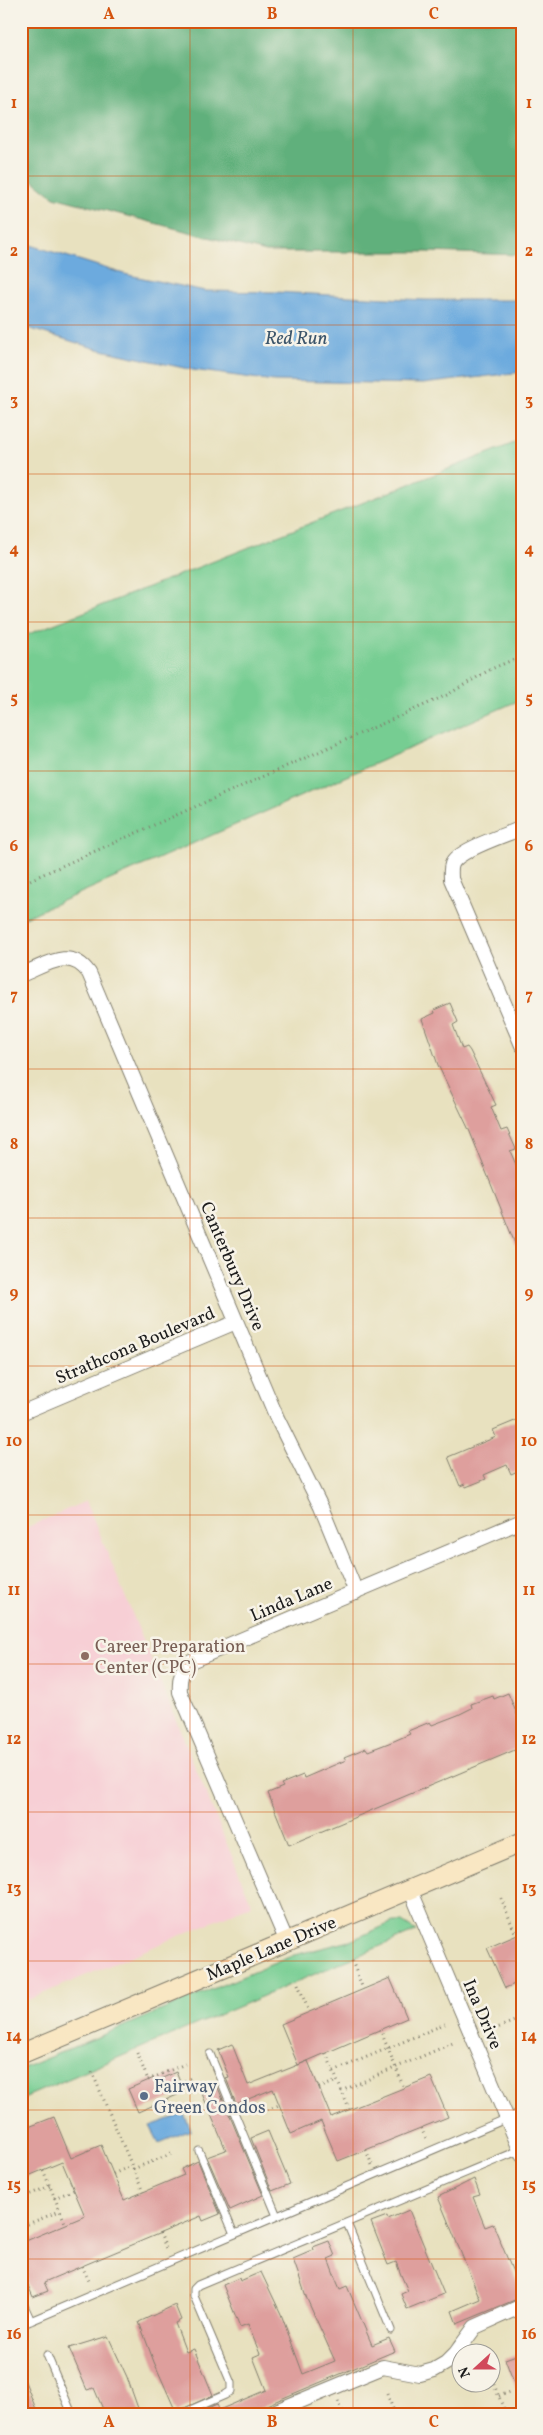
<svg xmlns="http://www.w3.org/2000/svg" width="543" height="2435" font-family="Vollkorn,serif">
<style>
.built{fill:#f7cfd5}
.green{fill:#76cd92;stroke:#497457}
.forest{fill:#60b07c;stroke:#3e664c}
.water{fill:#6caade;stroke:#44637d}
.building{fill:#de9f9d}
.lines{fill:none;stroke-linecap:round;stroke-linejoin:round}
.lane-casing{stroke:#827e6e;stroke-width:9}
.street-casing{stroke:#827e6e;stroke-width:16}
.secondary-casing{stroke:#827e6e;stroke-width:21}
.path{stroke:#827e6e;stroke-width:3;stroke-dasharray:1 4;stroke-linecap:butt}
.lane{stroke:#fff;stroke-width:7}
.street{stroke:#fff;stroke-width:14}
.secondary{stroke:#f9e7c3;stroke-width:19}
.grid{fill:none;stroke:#d4530e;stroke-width:1;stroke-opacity:0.55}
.education-dot{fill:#8d6e63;stroke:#f7f3e8;stroke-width:2}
.service-dot{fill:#5c6f8a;stroke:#f7f3e8;stroke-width:2}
.labels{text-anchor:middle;stroke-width:5;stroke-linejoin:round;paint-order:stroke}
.street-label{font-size:18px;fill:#1c1c1c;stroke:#f7f3e8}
.education-label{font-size:18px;fill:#785e54;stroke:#f7f3e8;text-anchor:start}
.service-label{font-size:18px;fill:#4e5e75;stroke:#f7f3e8;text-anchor:start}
.water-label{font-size:19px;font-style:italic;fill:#3c556a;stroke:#f7f3e8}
.neatline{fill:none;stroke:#d4530e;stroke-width:2}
.grid-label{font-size:16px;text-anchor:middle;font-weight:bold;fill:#d4530e}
</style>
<rect width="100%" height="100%" fill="#f7f3e8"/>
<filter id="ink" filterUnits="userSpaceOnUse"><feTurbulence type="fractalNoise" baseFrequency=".02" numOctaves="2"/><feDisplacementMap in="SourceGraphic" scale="10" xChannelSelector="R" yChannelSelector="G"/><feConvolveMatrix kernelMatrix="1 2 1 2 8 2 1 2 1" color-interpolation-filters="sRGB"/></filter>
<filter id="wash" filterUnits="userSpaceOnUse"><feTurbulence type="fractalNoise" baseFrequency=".0096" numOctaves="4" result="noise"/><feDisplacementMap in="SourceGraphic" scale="20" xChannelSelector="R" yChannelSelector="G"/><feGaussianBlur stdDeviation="1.12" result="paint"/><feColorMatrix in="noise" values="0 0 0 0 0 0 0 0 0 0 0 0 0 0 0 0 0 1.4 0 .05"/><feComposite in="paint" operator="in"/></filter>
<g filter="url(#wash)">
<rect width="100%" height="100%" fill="#e8e1bf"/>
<path class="built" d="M 86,1501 L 252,1905 L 21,2003 L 21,1530 Z"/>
<path class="green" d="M 522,440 L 522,699 L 21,919 L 21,637 Z
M 393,1922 L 402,1922 L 416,1931 L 21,2099 L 21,2069 L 294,1955 L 350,1941 Z"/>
<path class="forest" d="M 21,21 L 522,21 L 522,255 L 427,252 L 266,252 L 54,197 L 21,171 Z"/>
<path class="water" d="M 21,242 L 124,274 L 205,291 L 275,292 L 424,300 L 522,300 L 522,372 L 423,384 L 274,381 L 193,370 L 97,349 L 21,326 Z
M 184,2114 L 191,2130 L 159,2143 L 150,2126 Z"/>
<g id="blocks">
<path class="building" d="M 450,1003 L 458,1022 L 453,1025 L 462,1049 L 467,1047 L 470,1051 L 496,1105 L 491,1107 L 501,1131 L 507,1129 L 516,1149 L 510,1151 L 522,1178 L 522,1261 L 470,1132 L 438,1065 L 422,1019 L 435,1013 L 434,1010 Z
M 522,1418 L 522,1469 L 511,1474 L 507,1465 L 484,1475 L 486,1479 L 466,1487 L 465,1484 L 460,1486 L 448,1457 L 496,1437 L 493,1430 Z
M 508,1693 L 522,1726 L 522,1747 L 289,1845 L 268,1793 L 283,1787 L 281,1784 L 303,1775 L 304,1778 L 346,1760 L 344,1757 L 366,1748 L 368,1751 L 394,1741 L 410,1734 L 408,1731 L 430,1722 L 432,1725 L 458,1715 L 472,1708 L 471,1704 L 493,1696 L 494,1699 Z
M 522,1933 L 522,1981 L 505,1988 L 487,1948 Z
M 390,1978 L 407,2018 L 298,2065 L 281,2024 Z
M 232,2044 L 248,2085 L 308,2061 L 331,2117 L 431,2077 L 448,2117 L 338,2161 L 321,2121 L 291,2134 L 273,2089 L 236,2104 L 226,2078 L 229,2077 L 218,2050 Z
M 176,2072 L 184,2092 L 138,2112 L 128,2089 L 154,2078 L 156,2081 Z
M 216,2083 L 263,2195 L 230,2210 L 207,2157 L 226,2150 L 200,2089 Z
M 54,2117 L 71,2158 L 101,2145 L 124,2200 L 184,2175 L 181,2169 L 198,2161 L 220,2214 L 203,2221 L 201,2216 L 44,2282 L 48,2291 L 33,2297 L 21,2269 L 21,2243 L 85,2216 L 62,2162 L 21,2179 L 21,2130 Z
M 268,2131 L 290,2184 L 272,2191 L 251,2138 Z
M 474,2179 L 480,2195 L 473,2197 L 485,2227 L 493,2224 L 518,2284 L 522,2282 L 522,2297 L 457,2324 L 452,2311 L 480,2299 L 438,2197 Z
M 409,2210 L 444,2294 L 407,2309 L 401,2294 L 408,2291 L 401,2275 L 396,2262 L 388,2265 L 371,2222 L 387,2216 L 388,2219 Z
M 329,2241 L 335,2256 L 328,2259 L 334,2275 L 340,2289 L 347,2286 L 372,2345 L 389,2338 L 395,2351 L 245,2414 L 195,2414 L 217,2404 L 219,2410 L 266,2390 L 253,2357 L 260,2354 L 253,2337 L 248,2324 L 240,2327 L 223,2285 L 239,2278 L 240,2281 L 261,2272 L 281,2314 L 303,2374 L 335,2361 L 307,2299 L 293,2259 L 314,2250 L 313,2247 Z
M 175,2305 L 181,2320 L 175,2323 L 186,2352 L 194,2349 L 213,2395 L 176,2412 L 154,2362 L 139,2322 Z
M 108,2336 L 127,2377 L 140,2414 L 105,2414 L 94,2388 L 87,2390 L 69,2348 Z
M 522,2353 L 522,2401 L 521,2401 L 505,2359 Z
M 21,2374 L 22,2374 L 38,2414 L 21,2414 Z"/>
</g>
</g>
<g filter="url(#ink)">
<use href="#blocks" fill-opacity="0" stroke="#827e6e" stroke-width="1"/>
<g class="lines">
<g class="lane-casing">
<path id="lane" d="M 210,2054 L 277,2216
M 199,2151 L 234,2234
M 347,2223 L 391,2330
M 21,2299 L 31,2321
M 21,2325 L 522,2112
M 47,2355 L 72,2414
M 181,2414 L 225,2395 L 231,2391 L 231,2383 L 194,2296 L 194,2289 L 198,2285 L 520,2150"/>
</g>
<g class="street-casing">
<path id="street" d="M 522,828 C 506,835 459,849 452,864 C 450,869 451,874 451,879 L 522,1045
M 21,975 C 46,965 70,946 89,973 L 277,1418 L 321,1507 L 356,1592
M 21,1413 L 236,1322
M 410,1889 L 522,2154
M 287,1942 L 180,1692 C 179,1678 181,1670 191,1661 L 522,1521
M 269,2414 L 383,2367 L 420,2374 L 434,2370 L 446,2363 L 456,2353 L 475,2327 L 522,2306"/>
</g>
<g class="secondary-casing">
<path id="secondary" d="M 21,2054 L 522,1842"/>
</g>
<path class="path" d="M 21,884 L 447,695 L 491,669 L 522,656
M 501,1898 L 516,1935
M 352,1961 L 363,1989
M 298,1984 L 309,2012
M 380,2029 L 404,2088
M 485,2033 L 522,2018
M 137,2053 L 148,2080
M 326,2053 L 349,2109
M 334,2071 L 445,2024
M 92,2072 L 143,2192
M 148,2080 L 185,2064
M 180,2083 L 191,2078
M 319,2088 L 337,2081
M 341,2091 L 453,2043
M 190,2092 L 196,2090
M 263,2112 L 279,2105
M 21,2119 L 25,2129
M 421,2128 L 427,2141
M 366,2150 L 372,2165
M 133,2169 L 171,2154
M 43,2170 L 66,2225
M 113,2174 L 131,2166
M 21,2198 L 50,2186
M 54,2198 L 74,2190
M 23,2226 L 60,2211
M 160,2233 L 167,2251
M 82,2266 L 90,2283
M 490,2375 L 506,2414
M 387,2394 L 395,2414
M 499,2396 L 513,2391
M 338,2401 L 344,2414"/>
<use href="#lane" class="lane"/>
<use href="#street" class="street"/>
<use href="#secondary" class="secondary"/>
</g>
</g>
<path class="grid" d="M 190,21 L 190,2414M 353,21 L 353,2414M 21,176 L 522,176M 21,325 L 522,325M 21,474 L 522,474M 21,622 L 522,622M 21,771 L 522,771M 21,920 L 522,920M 21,1069 L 522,1069M 21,1218 L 522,1218M 21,1366 L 522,1366M 21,1515 L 522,1515M 21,1664 L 522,1664M 21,1812 L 522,1812M 21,1961 L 522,1961M 21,2110 L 522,2110M 21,2259 L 522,2259"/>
<circle class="education-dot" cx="85" cy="1656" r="5"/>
<circle class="service-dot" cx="144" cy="2096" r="5"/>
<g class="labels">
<g class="street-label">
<text transform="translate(233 1266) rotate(67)" y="6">Canterbury Drive</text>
<text transform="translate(135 1345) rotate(-23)" y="6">Strathcona Boulevard</text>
<text transform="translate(291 1599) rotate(-23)" y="6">Linda Lane</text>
<text transform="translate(271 1948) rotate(-23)" y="6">Maple Lane Drive</text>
<text transform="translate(483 2014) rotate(67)" y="6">Ina Drive</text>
</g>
<g class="education-label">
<text x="95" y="1652">Career Preparation<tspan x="95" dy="21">Center (CPC)</tspan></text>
</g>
<g class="service-label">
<text x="154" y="2092">Fairway<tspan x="154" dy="21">Green Condos</tspan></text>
</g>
<g class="water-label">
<text x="296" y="344">Red Run</text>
</g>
</g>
<rect width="543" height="2435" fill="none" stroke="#f7f3e8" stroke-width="55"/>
<g transform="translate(476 2368) rotate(249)"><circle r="24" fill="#f7f3e8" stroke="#9f9d96"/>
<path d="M0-4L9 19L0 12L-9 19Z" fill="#d1495b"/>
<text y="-8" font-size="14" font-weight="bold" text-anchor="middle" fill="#1c1c1c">N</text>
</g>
<rect x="28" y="28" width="488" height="2380" class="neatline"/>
<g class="grid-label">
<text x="109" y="19">A</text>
<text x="272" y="19">B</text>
<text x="434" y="19">C</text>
<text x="14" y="108">1</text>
<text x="529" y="108">1</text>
<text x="14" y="256">2</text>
<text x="529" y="256">2</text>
<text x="14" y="405">3</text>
<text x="529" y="405">3</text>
<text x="14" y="554">4</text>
<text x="529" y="554">4</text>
<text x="14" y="703">5</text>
<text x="529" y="703">5</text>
<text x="14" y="851">6</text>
<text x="529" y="851">6</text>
<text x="14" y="1000">7</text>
<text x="529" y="1000">7</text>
<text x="14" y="1149">8</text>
<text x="529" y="1149">8</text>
<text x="14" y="1298">9</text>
<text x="529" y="1298">9</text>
<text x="14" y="1446">10</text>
<text x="529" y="1446">10</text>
<text x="14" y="1595">11</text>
<text x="529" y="1595">11</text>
<text x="14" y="1744">12</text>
<text x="529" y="1744">12</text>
<text x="14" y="1893">13</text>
<text x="529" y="1893">13</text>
<text x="14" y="2041">14</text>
<text x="529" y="2041">14</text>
<text x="14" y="2190">15</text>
<text x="529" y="2190">15</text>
<text x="14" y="2339">16</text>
<text x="529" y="2339">16</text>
<text x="109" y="2427">A</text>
<text x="272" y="2427">B</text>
<text x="434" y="2427">C</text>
</g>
</svg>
